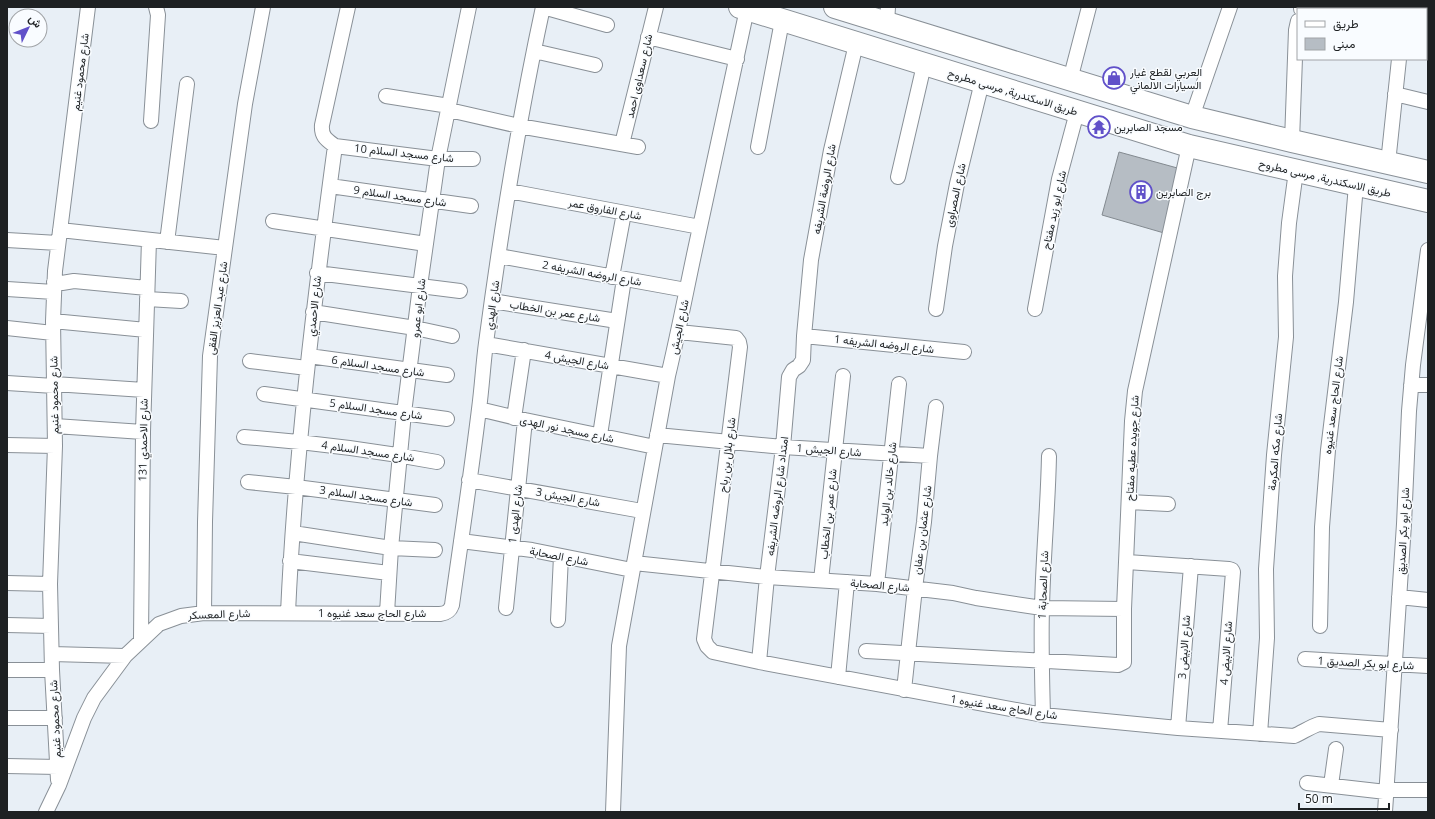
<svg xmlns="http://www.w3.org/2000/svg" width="1435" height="819" font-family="'Open Sans',Vazirmatn,sans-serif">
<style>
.building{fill:#b6bdc4;stroke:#838a90}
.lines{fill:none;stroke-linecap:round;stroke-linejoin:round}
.minor-casing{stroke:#899097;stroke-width:16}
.primary-casing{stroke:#899097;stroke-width:24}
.minor{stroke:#fff;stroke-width:14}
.primary{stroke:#fff;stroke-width:22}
.labels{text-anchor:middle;stroke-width:3;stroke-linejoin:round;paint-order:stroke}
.street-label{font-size:11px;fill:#1e2123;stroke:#f9fcff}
.poi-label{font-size:11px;fill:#1e2123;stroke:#f9fcff;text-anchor:start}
</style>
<rect width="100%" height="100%" fill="#e8eff6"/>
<path class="building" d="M 1119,152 L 1181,169 L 1164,233 L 1102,215 Z"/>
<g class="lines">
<g class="minor-casing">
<path id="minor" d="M 543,7 L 607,25
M 1301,9 L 1301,7
M 1405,9 L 1405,7
M 887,23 L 888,7
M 648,37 L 737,59
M 534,51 L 595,65
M 1070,80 L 1089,7
M 1395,94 L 1428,102
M 386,96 L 449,106
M 449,110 L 519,126 L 638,147
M 1192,117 L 1230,7
M 151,121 L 158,15 L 156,7
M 1292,141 L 1296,30 L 1298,21
M 622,144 L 656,7
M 335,146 L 438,159 L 473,159
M 758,147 L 782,21
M 1388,163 L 1399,59
M 898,177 L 924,65
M 330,186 L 471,206
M 509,191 L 700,227
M 273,221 L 426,244
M 60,230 L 225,248
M 7,240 L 58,243
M 167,242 L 187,84
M 499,256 L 686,290
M 317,273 L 460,291
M 612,277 L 624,213
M 54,282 L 62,283 L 74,281 L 147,288
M 7,289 L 54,292
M 147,299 L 181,301
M 492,301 L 617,321
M 936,309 L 945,246 L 957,184 L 982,82
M 1035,309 L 1059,179 L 1077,112
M 313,312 L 415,328 L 452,336
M 53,321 L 146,330
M 7,328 L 53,333
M 679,332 L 736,338 L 739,342 L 740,347 L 704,639 L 707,646 L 713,652 L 759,662 L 1043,715 L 1178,728 L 1294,736 C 1303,732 1310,727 1319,724 L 1391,730
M 804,336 L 964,352
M 486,344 L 668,376
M 309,356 L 447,375
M 250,361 L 307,368
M 7,383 L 54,386
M 54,384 L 144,390
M 1411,385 L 1428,385
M 264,394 L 447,419
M 479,409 L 525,420 L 655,447
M 514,418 L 524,350
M 55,426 L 143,432
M 600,435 L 624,279
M 657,435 L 783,447 L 930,456
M 244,437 C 309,442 373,450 437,462
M 7,445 L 55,446
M 469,480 L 642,511
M 248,482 L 296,487 L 435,505
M 1129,502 L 1168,504
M 293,533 L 391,548 L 435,550
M 461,541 L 532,550 L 632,570
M 290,561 L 389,573
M 1127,562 L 1229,569 L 1232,570 L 1233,572 L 1220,731
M 634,563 L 767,577 L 877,584 L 953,593 L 976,598 L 1042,608 L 1124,609
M 821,580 L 843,376
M 7,583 L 50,584
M 877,584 L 899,384
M 1399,597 L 1428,600
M 506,608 L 525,420
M 204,613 L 205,522 L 210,356 L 245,104 L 263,7
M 288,613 C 295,457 314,301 335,146 C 327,140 321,137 322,125 L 348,7
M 387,613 L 391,548 L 404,413 L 420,286 L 438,159 L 469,7
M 558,620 L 561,556
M 7,625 L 51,626
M 1320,626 L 1322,527 L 1328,450 L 1346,302 L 1356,185
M 141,639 L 143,432 L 149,240
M 866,651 L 1118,665 L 1124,662 L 1124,609 L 1132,421 L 1135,391 L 1189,146
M 52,654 L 125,656
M 1305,659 L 1428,666
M 759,662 L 767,577 L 783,447 L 789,377 L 793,370 L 799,366 L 803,360 L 804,336 L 811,260 L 831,150 L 856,44
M 7,670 L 52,670
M 838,677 L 847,582
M 904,690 L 915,588 L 924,522 L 930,456 L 936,407
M 1043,715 C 1042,679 1041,643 1042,608 C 1043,557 1048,507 1049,456
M 7,718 L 55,718
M 1178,728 L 1191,566
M 1260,734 L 1267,638 L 1266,569 L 1274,455 L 1286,337 L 1285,276 L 1289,223 L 1296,171
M 7,766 L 58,767
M 58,780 L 52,670 L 50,584 L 55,446 L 53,321 L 55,271 L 88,7
M 1307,783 L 1386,792
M 1331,785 L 1336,749
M 1387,790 L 1428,790
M 46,812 L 59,785 L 84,718 L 94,698 L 125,656 L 159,624 L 181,616 L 204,613 L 440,614 C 447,613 450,611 452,605 C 461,540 471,475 479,409 C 482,387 483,365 486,343 C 501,230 519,118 543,7
M 613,812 L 619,646 L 668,376 C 678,334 686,292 695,250 C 712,170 730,90 747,9
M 1385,812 L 1404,524 L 1409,411 L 1413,365 L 1428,250"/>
</g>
<g class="primary-casing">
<path id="primary" d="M 740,7 L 1189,146 L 1428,201
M 835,7 L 1192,117 L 1292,141 L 1428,172"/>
</g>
<use href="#minor" class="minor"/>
<use href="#primary" class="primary"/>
</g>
<defs>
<g id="shop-ring" transform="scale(1.15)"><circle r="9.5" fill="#f9fcff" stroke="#6050c9" stroke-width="1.5"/><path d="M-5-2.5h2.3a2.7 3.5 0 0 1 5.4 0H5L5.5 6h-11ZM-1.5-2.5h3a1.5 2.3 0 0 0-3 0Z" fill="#6050c9"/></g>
<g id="temple-ring" transform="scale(1.15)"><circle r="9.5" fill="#f9fcff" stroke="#6050c9" stroke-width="1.5"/><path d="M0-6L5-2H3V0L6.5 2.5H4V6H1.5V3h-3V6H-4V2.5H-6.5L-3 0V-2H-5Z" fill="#6050c9"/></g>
<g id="building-ring" transform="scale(1.15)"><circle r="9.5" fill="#f9fcff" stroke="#6050c9" stroke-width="1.5"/><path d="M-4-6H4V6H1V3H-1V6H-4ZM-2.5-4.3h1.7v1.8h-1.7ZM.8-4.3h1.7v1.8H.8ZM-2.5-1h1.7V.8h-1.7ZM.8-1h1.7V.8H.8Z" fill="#6050c9"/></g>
</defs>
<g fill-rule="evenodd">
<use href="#shop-ring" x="1114" y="78"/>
<use href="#temple-ring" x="1099" y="127"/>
<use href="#building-ring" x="1141" y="192"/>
</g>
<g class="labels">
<g class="street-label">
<text transform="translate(80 72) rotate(-83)" y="4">شارع محمود غنيم</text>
<text transform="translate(639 76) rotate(-77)" y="4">شارع سعداوى احمد</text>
<text transform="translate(1013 92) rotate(17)" y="4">طريق الاسكندرية, مرسى مطروح</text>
<text transform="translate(404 153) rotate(6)" y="4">شارع مسجد السلام 10</text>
<text transform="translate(1325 178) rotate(13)" y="4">طريق الاسكندرية, مرسى مطروح</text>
<text transform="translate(824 189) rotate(-80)" y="4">شارع الروضة الشريفه</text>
<text transform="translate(955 195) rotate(-78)" y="4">شارع المصراوى</text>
<text transform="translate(400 196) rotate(8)" y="4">شارع مسجد السلام 9</text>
<text transform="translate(605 209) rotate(11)" y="4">شارع الفاروق عمر</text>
<text transform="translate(1054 210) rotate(-78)" y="4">شارع ابو زيد مفتاح</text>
<text transform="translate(592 273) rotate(10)" y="4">شارع الروضه الشريفه 2</text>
<text transform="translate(492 305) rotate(-82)" y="4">شارع الهدي</text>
<text transform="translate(314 306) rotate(-84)" y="4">شارع الاحمدي</text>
<text transform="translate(217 308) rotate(-82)" y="4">شارع عبد العزيز الفقى</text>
<text transform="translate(418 308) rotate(-83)" y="4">شارع ابو عمرو</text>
<text transform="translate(555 311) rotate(9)" y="4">شارع عمر بن الخطاب</text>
<text transform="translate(679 327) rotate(-78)" y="4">شارع الجيش</text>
<text transform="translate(884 344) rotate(6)" y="4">شارع الروضه الشريفه 1</text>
<text transform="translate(577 360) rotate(10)" y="4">شارع الجيش 4</text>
<text transform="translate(378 366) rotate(8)" y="4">شارع مسجد السلام 6</text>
<text transform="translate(54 395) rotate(-91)" y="4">شارع محمود غنيم</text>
<text transform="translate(1333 405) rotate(-83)" y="4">شارع الحاج سعد غنيوه</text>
<text transform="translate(376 409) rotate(8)" y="4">شارع مسجد السلام 5</text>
<text transform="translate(567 429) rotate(12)" y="4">شارع مسجد نور الهدى</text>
<text transform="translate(143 440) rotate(-89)" y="4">شارع الاحمدي 131</text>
<text transform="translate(1132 448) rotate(-87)" y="4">شارع جويده عطيه مفتاح</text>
<text transform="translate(829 450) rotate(4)" y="4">شارع الجيش 1</text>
<text transform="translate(368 451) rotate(8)" y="4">شارع مسجد السلام 4</text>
<text transform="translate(1275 452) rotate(-85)" y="4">شارع مكه المكرمة</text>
<text transform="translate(727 455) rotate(-83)" y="4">شارع بلال بن رباح</text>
<text transform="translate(888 484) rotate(-84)" y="4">شارع خالد بن الوليد</text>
<text transform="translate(366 496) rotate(8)" y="4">شارع مسجد السلام 3</text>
<text transform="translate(777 496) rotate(-83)" y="4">امتداد شارع الروضه الشريفه</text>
<text transform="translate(568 497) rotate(10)" y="4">شارع الجيش 3</text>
<text transform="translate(515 514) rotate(-84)" y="4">شارع الهدى 1</text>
<text transform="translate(828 514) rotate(-84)" y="4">شارع عمر بن الخطاب</text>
<text transform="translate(922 530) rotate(-83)" y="4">شارع عثمان بن عفان</text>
<text transform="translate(1403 531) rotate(-87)" y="4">شارع ابو بكر الصديق</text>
<text transform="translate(559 556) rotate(11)" y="4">شارع الصحابة</text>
<text transform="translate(880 585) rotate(5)" y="4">شارع الصحابة</text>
<text transform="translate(1043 585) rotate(-88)" y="4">شارع الصحابة 1</text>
<text x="372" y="617">شارع الحاج سعد غنيوه 1</text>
<text transform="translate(219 614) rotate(-2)" y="4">شارع المعسكر</text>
<text transform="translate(1184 647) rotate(-86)" y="4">شارع الابيض 3</text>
<text transform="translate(1226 653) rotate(-86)" y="4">شارع الابيض 4</text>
<text transform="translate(1366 663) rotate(3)" y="4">شارع ابو بكر الصديق 1</text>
<text transform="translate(1004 707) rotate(9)" y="4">شارع الحاج سعد غنيوه 1</text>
<text transform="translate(55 719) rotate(-93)" y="4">شارع محمود غنيم</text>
</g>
<g class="poi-label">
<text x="1130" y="76">العربي لقطع غيار<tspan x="1130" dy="13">السيارات الالماني</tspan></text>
<text x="1114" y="131">مسجد الصابرين</text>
<text x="1156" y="196">برج الصابرين</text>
</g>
</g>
<rect width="1435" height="819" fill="none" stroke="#1e2123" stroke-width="16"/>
<rect x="1297" y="8" width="130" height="52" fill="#f9fcff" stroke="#a1a4a7"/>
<rect x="1305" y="21" width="20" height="6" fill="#ffffff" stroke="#a1a4a7"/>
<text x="1333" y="28" font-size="12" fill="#1e2123">طريق</text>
<rect x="1305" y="38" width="20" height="12" fill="#b6bdc4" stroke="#a1a4a7"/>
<text x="1333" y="48" font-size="12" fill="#1e2123">مبنى</text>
<g transform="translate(28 28) rotate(47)"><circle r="19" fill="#f9fcff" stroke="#a1a4a7"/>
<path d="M0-3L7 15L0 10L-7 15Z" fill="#6050c9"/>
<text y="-6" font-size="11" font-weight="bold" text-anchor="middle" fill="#1e2123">ش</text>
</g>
<path d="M1299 803v6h90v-6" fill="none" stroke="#1e2123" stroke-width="2"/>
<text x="1305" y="803" font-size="12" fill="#1e2123" stroke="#f9fcff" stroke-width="3" paint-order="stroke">50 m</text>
</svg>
